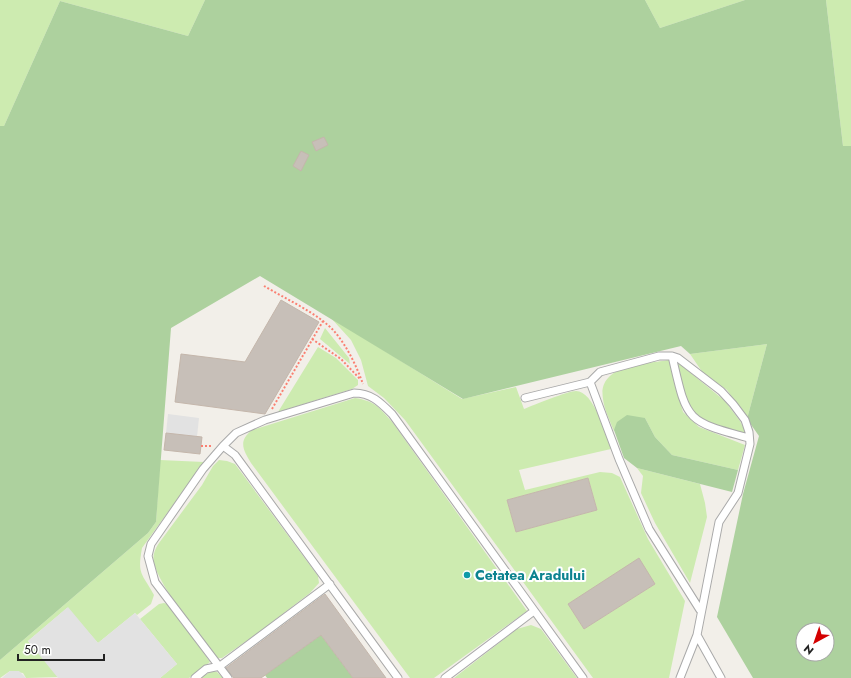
<svg xmlns="http://www.w3.org/2000/svg" width="851" height="678" font-family="Jost,sans-serif">
<style>
.grass{fill:#cdebb0;fill-rule:evenodd}
.forest{fill:#add19e;fill-rule:evenodd}
.parking{fill:#e2e2e2}
.building{fill:#c7bfb8;stroke:#c4b6ab}
.lines{fill:none;stroke-linecap:round;stroke-linejoin:round}
.service-casing{stroke:#a9a9a9;stroke-width:9}
.path{stroke:#fa8072;stroke-width:2;stroke-dasharray:2 2;stroke-linecap:butt}
.service{stroke:#fff;stroke-width:7}
.culture-dot{fill:#0f9aa8;stroke:#fff;stroke-width:1.5}
.labels{text-anchor:middle;stroke-width:4;stroke-linejoin:round;paint-order:stroke}
.culture-label{font-size:14px;font-weight:bold;fill:#0d838f;stroke:#fff;text-anchor:start}
</style>
<rect width="100%" height="100%" fill="#f2efe9"/>
<path class="grass" d="M 0,0 L 205,0 L 188,36 L 60,1 L 4,126 L 0,126 Z
M 645,0 L 745,0 L 660,28 Z
M 826,0 L 851,0 L 851,146 L 843,146 Z
M 330,317 L 462,399 L 516,387 L 524,409 C 534,405 568,391 576,391 C 594,391 606,435 611,449 L 519,470 L 525,490 L 600,472 L 612,473 L 620,477 L 648,539 L 685,601 L 669,678 L 593,678 L 405,420 L 384,398 L 368,386 L 361,360 L 351,340 ZM 588,478 L 597,510 L 516,532 L 507,500 ZM 639,559 L 655,584 L 584,629 L 568,604 Z
M 325,328 L 349,358 L 350,364 L 320,339 Z
M 767,344 L 747,419 L 727,390 L 703,373 L 690,354 Z
M 318,347 L 336,358 L 358,380 L 358,385 L 352,389 L 278,412 Z
M 669,360 L 683,412 L 699,427 L 745,445 L 738,470 L 672,455 L 655,437 L 645,418 L 614,431 C 610,421 604,409 603,399 C 597,364 646,364 669,360 Z
M 676,361 L 725,401 L 740,421 L 746,433 C 735,431 723,429 712,425 C 685,415 683,385 676,361 Z
M 355,398 C 375,401 380,408 393,423 L 527,611 L 434,678 L 410,678 L 251,463 C 243,450 238,441 252,430 Z
M 160,460 L 204,462 L 142,548 C 137,575 142,573 154,595 L 151,604 L 137,615 L 135,613 L 98,643 L 67,608 L 28,641 L 59,677 L 26,678 L 23,673 L 10,671 L 0,678 L 0,660 L 148,533 L 156,522 Z
M 219,460 L 227,461 L 235,464 L 318,576 L 319,583 L 310,593 L 255,635 L 222,658 L 218,658 C 202,643 158,583 154,563 C 152,555 155,549 159,543 L 202,485 L 213,466 Z
M 637,468 L 700,484 L 705,503 L 707,517 L 690,583 L 655,523 L 641,493 L 643,476 Z
M 164,603 L 170,605 L 210,662 L 189,678 L 160,678 L 177,664 L 140,619 L 159,604 Z
M 531,625 L 541,629 L 577,678 L 454,678 L 517,629 Z
M 212,671 L 217,672 L 223,678 L 200,678 Z"/>
<path class="forest" d="M 205,0 L 645,0 L 660,28 L 745,0 L 826,0 L 843,146 L 851,146 L 851,678 L 753,678 L 717,617 L 743,494 L 759,436 L 747,419 L 767,344 L 690,354 L 681,346 L 463,399 L 260,276 L 171,328 L 156,522 L 148,533 L 0,660 L 0,126 L 4,126 L 60,1 L 188,36 ZM 803,630 L 827,630 L 827,654 L 803,654 Z
M 627,415 L 645,418 L 655,437 L 672,455 L 738,470 L 732,492 L 637,468 L 624,458 L 614,430 L 617,422 Z
M 321,635 L 353,678 L 267,678 L 265,675 Z"/>
<path class="parking" d="M 168,414 L 199,418 L 197,437 L 166,433 Z
M 68,607 L 98,643 L 135,613 L 177,664 L 160,678 L 58,678 L 28,641 Z
M 10,671 L 19,671 L 26,678 L 2,678 Z"/>
<path class="building" d="M 324,137 L 328,145 L 316,151 L 312,142 Z
M 301,151 L 309,155 L 301,171 L 293,166 Z
M 281,300 L 319,322 L 265,414 L 175,402 L 181,354 L 245,362 Z
M 166,433 L 202,437 L 200,454 L 164,450 Z
M 588,478 L 597,510 L 516,532 L 507,500 Z
M 639,558 L 655,584 L 584,629 L 568,604 Z
M 325,594 L 386,678 L 353,678 L 321,635 L 261,678 L 234,678 L 226,668 Z"/>
<g class="lines">
<g class="service-casing">
<path id="service" d="M 672,356 C 687,420 684,421 749,438
M 590,382 L 619,459 L 649,529 L 700,610
M 525,398 L 590,382 L 600,372 L 659,356 L 672,356 L 678,358 L 721,391 L 733,404 L 745,420 L 749,432 L 750,444 L 738,493 L 719,522 L 697,635 L 680,678
M 223,446 L 235,455 L 398,678
M 697,635 L 721,678
M 195,678 L 206,669 L 220,666 L 330,584
M 228,678 L 155,582 L 148,556 L 151,544 L 203,469 L 223,446 L 236,433 L 265,420 L 354,393 C 371,393 380,402 392,414 L 583,678
M 445,678 L 534,611"/>
</g>
<path class="path" d="M 264,286 C 284,298 319,314 334,331 C 347,346 356,365 363,384
M 312,339 L 341,359 L 360,379
M 272,409 L 323,321
M 201,446 L 212,446"/>
<use href="#service" class="service"/>
</g>
<circle class="culture-dot" cx="467" cy="575" r="4"/>
<g class="labels">
<g class="culture-label">
<text x="475" y="580">Cetatea Aradului</text>
</g>
</g>
<g transform="translate(815 642) rotate(220)"><circle r="19" fill="#ffffff" stroke="#a7a7a7"/>
<path d="M0-3L7 15L0 10L-7 15Z" fill="#d40000"/>
<text y="-6" font-size="11" font-weight="bold" text-anchor="middle" fill="#222222">N</text>
</g>
<path d="M18 654v6h86v-6" fill="none" stroke="#222222" stroke-width="2"/>
<text x="24" y="654" font-size="12" fill="#222222" stroke="#ffffff" stroke-width="3" paint-order="stroke">50 m</text>
</svg>
